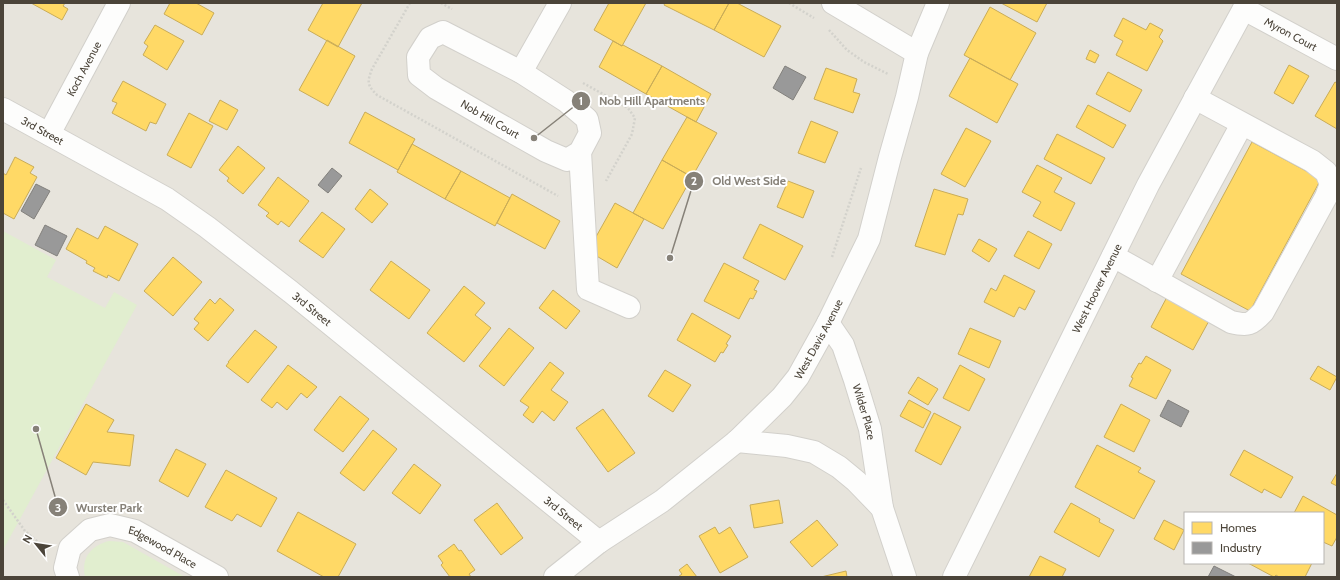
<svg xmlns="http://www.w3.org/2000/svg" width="1340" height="580" font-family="Cabin,sans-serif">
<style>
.residential{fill:#e7e4dc;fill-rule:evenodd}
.green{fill:#e1eecf}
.homes{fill:#ffd966;stroke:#c9ac58}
.industry{fill:#999;stroke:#82807c}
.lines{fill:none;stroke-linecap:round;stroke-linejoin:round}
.minor-casing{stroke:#d2d0cb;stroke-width:24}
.path{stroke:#d3d2cc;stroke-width:2.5;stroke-dasharray:2 2;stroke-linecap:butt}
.minor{stroke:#fdfdfc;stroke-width:22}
.labels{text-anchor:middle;stroke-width:4;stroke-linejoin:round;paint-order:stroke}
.street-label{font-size:11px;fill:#4b4439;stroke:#fff}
.leader{fill:none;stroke:#868178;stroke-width:1.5}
.callout-dot{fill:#868178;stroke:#fff;stroke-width:1.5}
.mark-label{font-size:12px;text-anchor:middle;font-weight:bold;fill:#fff}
.callout-label{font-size:12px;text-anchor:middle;font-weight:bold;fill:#868178;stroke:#fff;stroke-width:4;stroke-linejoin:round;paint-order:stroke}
</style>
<rect width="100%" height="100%" fill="#f4f2ee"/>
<path class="residential" d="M 3,3 L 1337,3 L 1337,577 L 3,577 ZM 1185,513 L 1323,513 L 1323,563 L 1185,563 Z"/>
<path class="green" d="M 3,231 L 56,260 L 47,277 L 105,308 L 114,292 L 137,305 L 3,550 Z
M 109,541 L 123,542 L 185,577 L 85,577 C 81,557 91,546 109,541 Z"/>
<path class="homes" d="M 31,3 L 65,3 L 63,6 L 68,9 L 62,20 Z
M 170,3 L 196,3 L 214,13 L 202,35 L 164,14 Z
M 323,3 L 362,3 L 338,47 L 308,30 Z
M 609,3 L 646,3 L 622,46 L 594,30 Z
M 665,3 L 729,3 L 714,30 L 664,5 Z
M 729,3 L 737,3 L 781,26 L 764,57 L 714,30 Z
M 1001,3 L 1047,3 L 1037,22 Z
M 990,7 L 1036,33 L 1010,80 L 964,55 Z
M 1123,18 L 1146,30 L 1150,23 L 1163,30 L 1159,37 L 1163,41 L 1147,71 L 1116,55 L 1123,41 L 1114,36 Z
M 155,25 L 184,41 L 167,70 L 143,55 L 148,46 L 144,43 Z
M 327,40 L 355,56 L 328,106 L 299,90 Z
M 613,41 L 622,46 L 623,45 L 662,66 L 646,94 L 599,67 Z
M 1090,50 L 1099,55 L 1095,63 L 1086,59 Z
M 970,58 L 1018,84 L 997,123 L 949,96 Z
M 1289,65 L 1309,76 L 1293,104 L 1274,93 Z
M 662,66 L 711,94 L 696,122 L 646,94 Z
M 826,68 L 857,79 L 853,92 L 860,94 L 853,113 L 814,99 Z
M 1108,72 L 1142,90 L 1130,112 L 1096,94 Z
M 123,81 L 166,104 L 156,124 L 150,122 L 146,131 L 112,113 L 117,103 L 112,101 Z
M 1335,82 L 1337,83 L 1337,129 L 1315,116 Z
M 220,100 L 238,110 L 227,130 L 209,121 Z
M 1088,105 L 1126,125 L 1113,148 L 1076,127 Z
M 365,112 L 415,139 L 398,170 L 349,143 Z
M 189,113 L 213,126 L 191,168 L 167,155 Z
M 687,117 L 717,133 L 692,177 L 662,160 Z
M 811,121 L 838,132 L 825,163 L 798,153 Z
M 966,128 L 991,141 L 965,187 L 941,174 Z
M 1057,134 L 1105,158 L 1091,184 L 1044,159 Z
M 1252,142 L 1321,179 L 1250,311 L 1181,274 Z
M 412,144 L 461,171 L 445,199 L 397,172 Z
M 238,146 L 265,168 L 243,194 L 227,181 L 229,178 L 219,170 Z
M 15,157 L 34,167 L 30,173 L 37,177 L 14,219 L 3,213 L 3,173 L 6,175 Z
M 662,160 L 692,177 L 663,229 L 633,213 Z
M 1037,165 L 1062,178 L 1054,192 L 1075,203 L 1061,231 L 1033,216 L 1041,202 L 1022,192 Z
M 461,171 L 510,198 L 495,226 L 445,199 Z
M 278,177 L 309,201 L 289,227 L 281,221 L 278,225 L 266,216 L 269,213 L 258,205 Z
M 788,181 L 814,191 L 803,218 L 777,207 Z
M 370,189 L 388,204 L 372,223 L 355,209 Z
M 934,189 L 968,199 L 963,215 L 958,214 L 945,255 L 915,246 Z
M 512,194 L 560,221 L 545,249 L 497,223 Z
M 615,203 L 644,219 L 617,268 L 588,251 Z
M 322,212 L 345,229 L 323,258 L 299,241 Z
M 760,224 L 803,246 L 785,280 L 743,258 Z
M 105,226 L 138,244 L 119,281 L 108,275 L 107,278 L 93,271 L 95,268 L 86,263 L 87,261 L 66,249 L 77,228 L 98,239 Z
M 1028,231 L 1052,244 L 1039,269 L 1014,256 Z
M 979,239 L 997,249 L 989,262 L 972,251 Z
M 173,257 L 202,282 L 173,316 L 144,291 Z
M 391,261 L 430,290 L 409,319 L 370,290 Z
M 724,263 L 759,281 L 754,290 L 757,291 L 753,299 L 750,298 L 739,319 L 704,301 Z
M 1004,275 L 1035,291 L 1025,310 L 1019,307 L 1014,317 L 984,302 L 991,288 L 996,291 Z
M 464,286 L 485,303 L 475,315 L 491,328 L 464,362 L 427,333 Z
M 553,290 L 580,311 L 566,329 L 539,308 Z
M 1167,297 L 1210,319 L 1193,350 L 1151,327 Z
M 220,298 L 234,310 L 208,341 L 194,329 L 199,323 L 194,319 L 210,299 L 215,304 Z
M 692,313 L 731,336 L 726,344 L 728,345 L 723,353 L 721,352 L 715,362 L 677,340 Z
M 509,328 L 534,348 L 504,386 L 479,366 Z
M 970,328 L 1001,341 L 989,368 L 958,354 Z
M 255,330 L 277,347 L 248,383 L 226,366 L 229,362 L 228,362 Z
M 1146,356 L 1171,370 L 1156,399 L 1129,386 L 1133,378 L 1131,377 L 1139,363 L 1141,364 Z
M 550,362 L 564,373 L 551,390 L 568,402 L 554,421 L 542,411 L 533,423 L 523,415 L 529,407 L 520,401 Z
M 288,365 L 317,387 L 307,398 L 301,393 L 287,410 L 277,402 L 272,408 L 261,400 Z
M 960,365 L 985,379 L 969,411 L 943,398 Z
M 1318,366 L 1337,377 L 1330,390 L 1310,379 Z
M 665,370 L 691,385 L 673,412 L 648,396 Z
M 918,377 L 938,389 L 928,405 L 908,393 Z
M 340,396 L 369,419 L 343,452 L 314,430 Z
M 909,400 L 931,412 L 923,428 L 900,416 Z
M 86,404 L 114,420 L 107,432 L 134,435 L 130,466 L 93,462 L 86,475 L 56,458 Z
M 1121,404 L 1150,420 L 1134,452 L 1104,437 Z
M 603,409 L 635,453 L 608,472 L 576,428 Z
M 934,413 L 961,427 L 941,465 L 915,451 Z
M 373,430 L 397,449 L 364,491 L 340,473 Z
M 1097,445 L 1141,468 L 1138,472 L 1155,481 L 1134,519 L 1075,487 Z
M 176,449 L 206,464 L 188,497 L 159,481 Z
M 1244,450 L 1293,477 L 1281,498 L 1264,489 L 1262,493 L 1230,475 Z
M 414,464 L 441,485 L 420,514 L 392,493 Z
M 226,470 L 277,498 L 261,527 L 237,514 L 232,521 L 205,507 Z
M 1337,473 L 1337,486 L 1331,483 Z
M 1303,496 L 1337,515 L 1337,537 L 1332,546 L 1323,542 L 1323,513 L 1294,513 Z
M 779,500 L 783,523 L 754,528 L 750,505 Z
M 497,503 L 523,538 L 501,555 L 474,520 Z
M 1071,503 L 1100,519 L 1099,522 L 1114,530 L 1099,557 L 1054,532 Z
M 298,512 L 356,544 L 338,577 L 324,577 L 277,551 Z
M 817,520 L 838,545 L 812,567 L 790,542 Z
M 1164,520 L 1184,530 L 1174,550 L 1154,539 Z
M 715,527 L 719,534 L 730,527 L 748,557 L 720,573 L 699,536 Z
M 454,544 L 459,551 L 461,550 L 475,570 L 469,574 L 471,577 L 450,577 L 441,565 L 443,563 L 438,556 Z
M 1040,556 L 1066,569 L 1062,577 L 1029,577 Z
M 1248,563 L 1312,563 L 1305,577 L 1279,577 L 1276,575 L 1274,577 Z
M 687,564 L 697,577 L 678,577 L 682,574 L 679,570 Z
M 846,571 L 847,577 L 821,577 Z"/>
<path class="industry" d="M 785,66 L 806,77 L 793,100 L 773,88 Z
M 332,168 L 342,176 L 328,193 L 318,185 Z
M 36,184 L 50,191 L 34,219 L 21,211 Z
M 45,225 L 67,236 L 57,256 L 35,245 Z
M 1168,400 L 1189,411 L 1181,427 L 1160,416 Z
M 1214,566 L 1236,577 L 1208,577 Z"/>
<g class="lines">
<g class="minor-casing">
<g id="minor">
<path d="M 833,3 L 917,53"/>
<path id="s1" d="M 1244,9 L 1337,59"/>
<path d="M 443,32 L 521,72 L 566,101 L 587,119 L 590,133 L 580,152 L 567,160 L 546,151 L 493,121 L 436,88 L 419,75 L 418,57 L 430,38 Z"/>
<path d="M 521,72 L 560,3"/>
<path id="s2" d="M 3,109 L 167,199 L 207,227 L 291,292 L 599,542"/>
<path id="s3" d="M 49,134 L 119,3"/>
<path d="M 580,152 L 588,289 L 629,307"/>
<path d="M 1113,256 L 1231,322 C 1248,326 1251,325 1263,312 L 1326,197 L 1331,184 L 1326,172 L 1312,161 L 1195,98"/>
<path d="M 1157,281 L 1242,124"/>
<path id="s4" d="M 828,323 L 843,345 L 855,380 L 870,429 L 882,508"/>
<path d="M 737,441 L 787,446 L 814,452 L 839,467 L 856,481 L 882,508 L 905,577"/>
<path id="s5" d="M 68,577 L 65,568 L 70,548 L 90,530 L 110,525 L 135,531 L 217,577"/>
<path id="s6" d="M 555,577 L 599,542 L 662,501 L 737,441 L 782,397 L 798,377 L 828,323 L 869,239 L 890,157 L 907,97 L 917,53 L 938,3"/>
<path id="s7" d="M 954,577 L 1148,185 L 1247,3"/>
</g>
</g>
<path class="path" d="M 410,3 L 372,69 C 367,82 367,85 377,95 L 558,196
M 441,3 L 452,9
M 789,3 L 814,18
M 829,30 L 847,50 L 864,62 L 888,74
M 583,83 L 628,108 L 635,118 L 632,134 L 606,181
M 832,257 L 861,168
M 3,500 L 25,531 L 45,548"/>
<use href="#minor" class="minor"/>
</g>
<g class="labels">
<g class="street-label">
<text dy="4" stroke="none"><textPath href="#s1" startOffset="53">Myron Court</textPath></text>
<text dy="4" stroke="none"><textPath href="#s3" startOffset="74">Koch Avenue</textPath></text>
<text transform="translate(490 119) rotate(30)" y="4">Nob Hill Court</text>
<text dy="4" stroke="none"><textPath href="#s2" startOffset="45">3rd Street</textPath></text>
<text dy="4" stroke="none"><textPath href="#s7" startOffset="322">West Hoover Avenue</textPath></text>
<text dy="4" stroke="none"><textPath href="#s2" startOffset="369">3rd Street</textPath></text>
<text dy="4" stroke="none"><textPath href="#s6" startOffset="359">West Davis Avenue</textPath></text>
<text dy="4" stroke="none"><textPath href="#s4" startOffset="97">Wilder Place</textPath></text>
<text dy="4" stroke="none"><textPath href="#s2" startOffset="693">3rd Street</textPath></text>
<text dy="4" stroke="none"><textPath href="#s5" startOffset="135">Edgewood Place</textPath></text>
</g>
</g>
<path class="leader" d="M534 138L581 101M670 258L694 181M36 429L58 507"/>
<g class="callout-dot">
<circle cx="534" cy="138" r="4"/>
<circle cx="670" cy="258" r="4"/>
<circle cx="36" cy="429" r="4"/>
<circle cx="581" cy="101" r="10"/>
<circle cx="694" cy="181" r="10"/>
<circle cx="58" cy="507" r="10"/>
</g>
<g class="mark-label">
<text x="581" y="105">1</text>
<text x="694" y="185">2</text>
<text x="58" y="512">3</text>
</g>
<g class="callout-label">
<text x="652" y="105">Nob Hill Apartments</text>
<text x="749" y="185">Old West Side</text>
<text x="109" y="512">Wurster Park</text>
</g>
<rect width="1340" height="580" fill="none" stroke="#4b4439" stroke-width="8"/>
<rect x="1184" y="512" width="140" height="52" fill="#ffffff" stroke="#b7b4b0"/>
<rect x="1192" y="522" width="20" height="12" fill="#ffd966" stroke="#b7b4b0"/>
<text x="1220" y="532" font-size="12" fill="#4b4439">Homes</text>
<rect x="1192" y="542" width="20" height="12" fill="#999999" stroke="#b7b4b0"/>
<text x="1220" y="552" font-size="12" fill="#4b4439">Industry</text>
<g transform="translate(36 544) rotate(300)" stroke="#ffffff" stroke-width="3" paint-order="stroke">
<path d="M0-3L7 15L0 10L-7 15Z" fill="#4b4439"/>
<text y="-6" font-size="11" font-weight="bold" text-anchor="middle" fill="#4b4439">N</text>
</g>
</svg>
